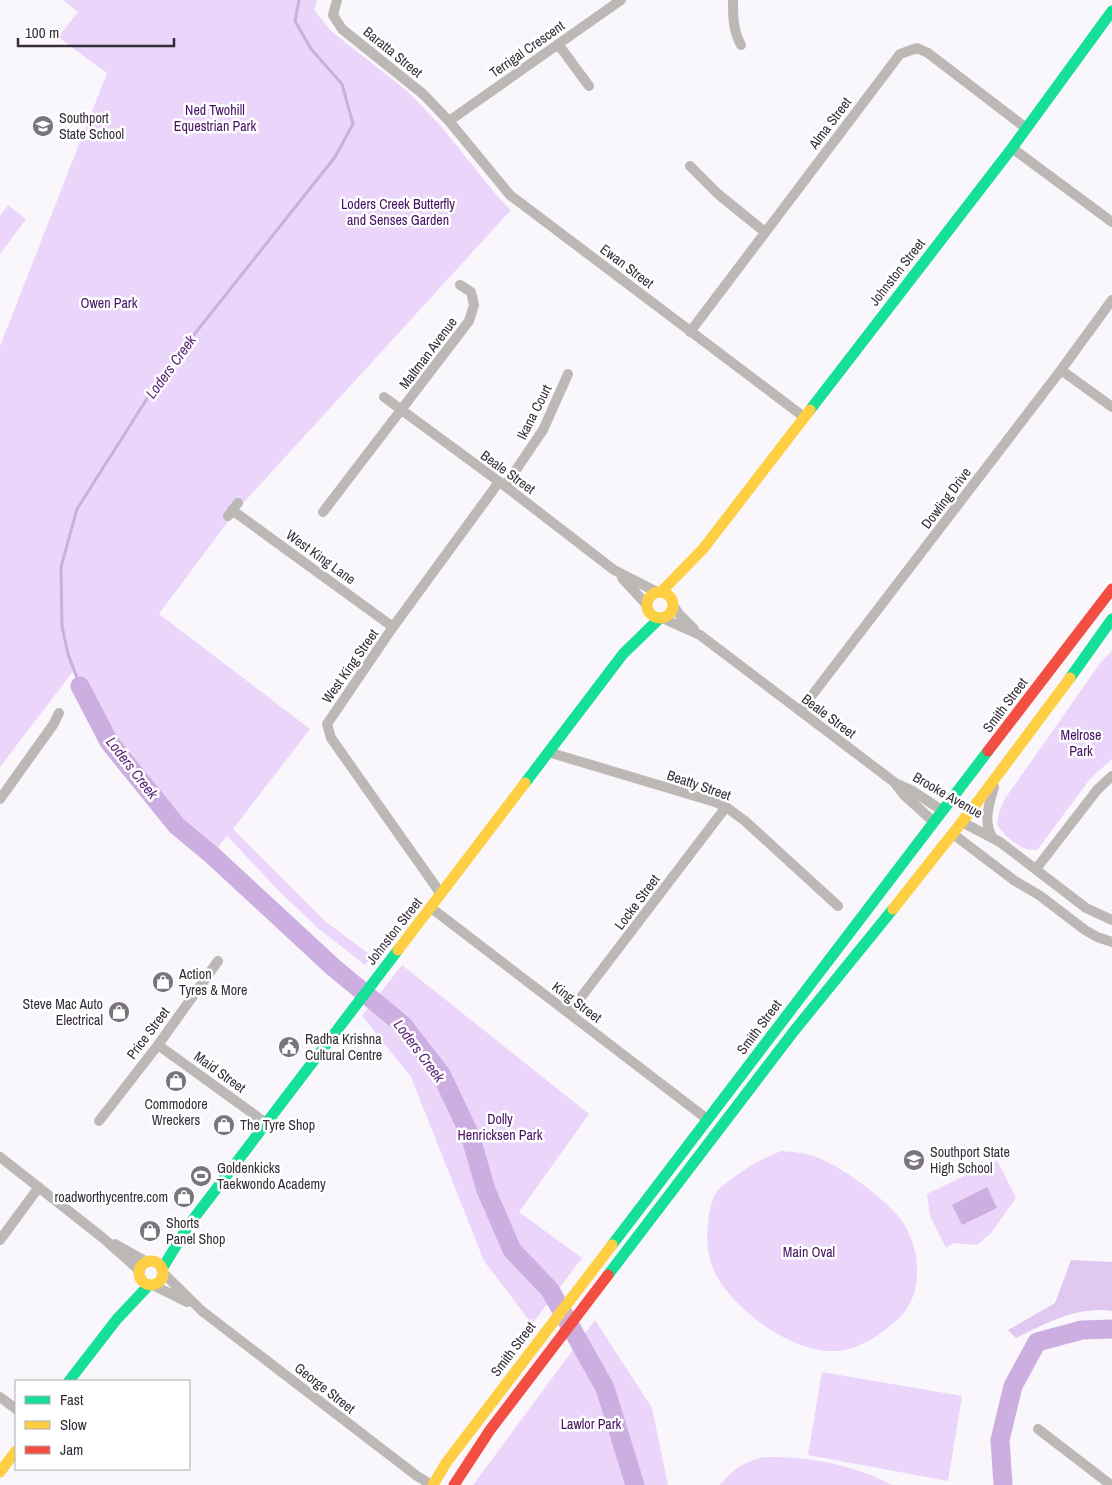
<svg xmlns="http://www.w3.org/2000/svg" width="1112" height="1485" font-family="'Archivo Narrow',sans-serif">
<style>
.green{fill:#ebd5fa}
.forest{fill:#e1c8f1}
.water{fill:#ccaee0}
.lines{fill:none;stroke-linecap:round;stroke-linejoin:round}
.stream{stroke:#ccaee0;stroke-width:3}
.river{stroke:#ccaee0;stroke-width:19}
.street{stroke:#bbb8b5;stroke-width:10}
.fast{stroke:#16e098;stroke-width:11}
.slow{stroke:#ffcf43;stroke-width:11}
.jam{stroke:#f24e42;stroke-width:11}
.labels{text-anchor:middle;stroke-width:5;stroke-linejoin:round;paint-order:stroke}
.street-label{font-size:14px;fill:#352d39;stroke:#fff}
.park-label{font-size:14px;fill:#470e62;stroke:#fff}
.poi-label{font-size:14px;fill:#352d39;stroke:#fff;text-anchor:start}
.water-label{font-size:15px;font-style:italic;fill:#5e287a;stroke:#fff}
</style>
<rect width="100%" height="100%" fill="#faf7fc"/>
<path class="green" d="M 63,0 L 317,0 L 314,10 L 331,31 L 407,91 L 440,125 L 498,197 L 511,210 L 235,512 L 159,614 L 310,729 L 233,829 L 326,922 L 372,956 L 365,965 L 318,928 L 281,893 L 227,836 L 212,855 L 177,826 L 109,742 L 80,686 L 74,670 L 0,767 L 0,346 L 107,73 L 58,37 L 78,12 Z
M 8,205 L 26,219 L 0,254 L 0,216 Z
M 1112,651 L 1112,759 L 1090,779 L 1038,849 C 1024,854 1003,836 997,824 L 999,812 L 1004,800 L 1101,662 Z
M 402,965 L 589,1114 L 519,1212 L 582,1258 L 532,1324 L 484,1261 L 411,1077 L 362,1016 Z
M 781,1151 C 795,1152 808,1153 821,1159 C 845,1169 890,1202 904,1224 C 921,1252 924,1294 899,1318 C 882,1334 859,1350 836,1351 C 794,1354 735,1311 716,1275 C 708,1260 706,1241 708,1224 C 709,1213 711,1200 717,1191 C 720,1188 725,1184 729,1181 C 745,1168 761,1159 781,1151 Z
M 997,1160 L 1016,1198 L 991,1233 L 977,1245 L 954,1243 L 946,1248 L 930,1216 L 927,1194 Z
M 595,1320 L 652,1408 L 668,1485 L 473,1485 Z
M 822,1372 L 962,1396 L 948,1481 L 808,1455 Z
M 763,1457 C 807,1456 853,1464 892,1485 L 720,1485 C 736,1467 740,1464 763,1457 Z"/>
<path class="forest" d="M 1071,1260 L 1112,1262 L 1112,1311 C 1077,1306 1047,1323 1016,1338 L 1008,1330 L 1055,1303 Z"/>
<path class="water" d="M 987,1187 L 997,1208 L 962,1225 L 952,1205 Z"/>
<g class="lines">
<path class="stream" d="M 80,686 L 68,654 L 62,626 L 61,567 L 77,509 L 162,375 L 335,157 L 353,124 L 342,84 L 311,49 L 295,21 L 299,0"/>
<path class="river" d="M 80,686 L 109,742 L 177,826 L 212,855 L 333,967 L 403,1025 L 441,1074 L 470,1135 L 486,1190 L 512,1250 L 550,1290 L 605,1388 L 635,1485
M 1003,1485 L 1000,1440 L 1013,1386 L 1037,1342 L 1082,1330 L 1112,1329"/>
<path class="street" d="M 337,0 L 333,15 L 342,29 L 423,94 L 449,121 L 510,195 L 804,417
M 733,0 C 733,17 733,30 741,45
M 558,44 L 589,86
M 449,121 L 621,0
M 1012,148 L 1112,222
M 690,166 L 718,194 L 765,232
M 690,332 L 900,54 L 917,48 L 928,53 L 1026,128
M 1061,370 L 1112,407
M 384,397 L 505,486 L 614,570 L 657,592
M 505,486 L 543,430 L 568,374
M 232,510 L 393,627
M 323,512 L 469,321 L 474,305 L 471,292 L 460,285
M 228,516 L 238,503
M 622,578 L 647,605
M 673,605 L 679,614 L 694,629
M 662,618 L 700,635 L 894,782 L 904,795 L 934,822
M 800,711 L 1061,370 L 1112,300
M 548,752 L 715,802 L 726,807 L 745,821 L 838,906
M 895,783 L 911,790 L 943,811
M 0,799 L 53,725 L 59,713
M 962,822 L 1000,842 L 1086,908 L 1112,920
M 953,834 L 1015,881 L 1039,895 L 1085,930 L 1097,937 L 1112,942
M 992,837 C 983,821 989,804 994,787
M 1036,869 L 1097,790 L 1112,776
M 441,894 L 331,738 L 327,724 L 393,627 L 499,482
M 430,907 L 707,1119
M 569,1013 L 726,807
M 158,1045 L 266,1123
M 99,1121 L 158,1045 L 218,961
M 0,1157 L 103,1238 L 140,1271
M 0,1240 L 39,1187
M 115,1244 L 147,1262
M 163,1273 L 202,1311 L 417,1476 L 432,1485
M 153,1285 L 187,1302
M 0,1397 L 16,1409
M 1038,1429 L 1111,1485"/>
<path class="fast" d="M 810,410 L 1012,148 L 1112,11
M 1070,678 L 1112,619
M 525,783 L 623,654 L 660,618
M 612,1245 L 988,751
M 162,1269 L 188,1226 L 398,950
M 608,1275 L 794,1031 L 893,909
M 69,1381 L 117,1319 L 149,1285"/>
<path class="slow" d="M 661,592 L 703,549 L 810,410
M647 605a13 13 0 1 1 26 0a13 13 0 1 1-26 0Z
M 893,909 L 973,808 L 1070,678
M 398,950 L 525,783
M139 1273a12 12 0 1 1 24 0a12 12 0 1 1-24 0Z
M 0,1472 L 16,1451
M 433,1485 L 446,1463 L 612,1245"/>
<path class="jam" d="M 988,751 L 1112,589
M 454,1485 L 490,1430 L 608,1275"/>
</g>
<defs>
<g id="school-disc" transform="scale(1.125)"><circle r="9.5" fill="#7a747d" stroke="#fff"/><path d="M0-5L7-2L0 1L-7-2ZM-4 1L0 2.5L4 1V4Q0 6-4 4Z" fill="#fff"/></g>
<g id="shop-disc" transform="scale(1.125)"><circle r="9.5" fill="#7a747d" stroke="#fff"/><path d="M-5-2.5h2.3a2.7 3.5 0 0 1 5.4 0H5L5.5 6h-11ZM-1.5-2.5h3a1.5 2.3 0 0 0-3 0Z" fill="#fff"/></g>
<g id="civic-disc" transform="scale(1.125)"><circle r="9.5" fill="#7a747d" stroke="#fff"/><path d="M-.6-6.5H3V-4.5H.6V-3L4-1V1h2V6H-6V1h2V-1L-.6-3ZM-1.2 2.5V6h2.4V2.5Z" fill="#fff"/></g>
<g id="stadium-disc" transform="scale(1.125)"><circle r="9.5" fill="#7a747d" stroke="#fff"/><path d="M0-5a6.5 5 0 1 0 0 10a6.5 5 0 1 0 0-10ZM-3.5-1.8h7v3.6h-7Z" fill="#fff"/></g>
</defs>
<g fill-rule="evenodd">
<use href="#school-disc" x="43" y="126"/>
<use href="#shop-disc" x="163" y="982"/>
<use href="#shop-disc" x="119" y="1012"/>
<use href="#civic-disc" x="289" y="1047"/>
<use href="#shop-disc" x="176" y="1081"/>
<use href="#shop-disc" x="224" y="1125"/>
<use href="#school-disc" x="914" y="1160"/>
<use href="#stadium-disc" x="201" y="1176"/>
<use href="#shop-disc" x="184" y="1197"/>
<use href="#shop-disc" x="150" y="1231"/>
</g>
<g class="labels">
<g class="street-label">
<text transform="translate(527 49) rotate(-35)" y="5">Terrigal Crescent</text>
<text transform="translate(393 52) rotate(39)" y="5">Baratta Street</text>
<text transform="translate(830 123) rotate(-53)" y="5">Alma Street</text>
<text transform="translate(627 266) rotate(37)" y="5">Ewan Street</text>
<text transform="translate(897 272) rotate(-52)" y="5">Johnston Street</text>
<text transform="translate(428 353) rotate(-53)" y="5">Maltman Avenue</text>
<text transform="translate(534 412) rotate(-63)" y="5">Ikana Court</text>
<text transform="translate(508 472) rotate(36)" y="5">Beale Street</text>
<text transform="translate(946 498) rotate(-53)" y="5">Dowling Drive</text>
<text transform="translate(321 557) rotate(36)" y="5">West King Lane</text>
<text transform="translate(350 666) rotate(-55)" y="5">West King Street</text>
<text transform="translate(1005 705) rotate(-53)" y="5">Smith Street</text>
<text transform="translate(829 716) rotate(37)" y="5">Beale Street</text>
<text transform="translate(699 785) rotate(19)" y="5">Beatty Street</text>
<text transform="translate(948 795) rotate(30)" y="5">Brooke Avenue</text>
<text transform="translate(637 902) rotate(-53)" y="5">Locke Street</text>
<text transform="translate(394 931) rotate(-52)" y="5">Johnston Street</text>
<text transform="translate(577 1002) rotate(37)" y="5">King Street</text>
<text transform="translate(759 1027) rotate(-53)" y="5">Smith Street</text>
<text transform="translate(148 1033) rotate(-53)" y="5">Price Street</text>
<text transform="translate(220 1072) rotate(36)" y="5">Maid Street</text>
<text transform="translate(513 1349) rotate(-53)" y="5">Smith Street</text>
<text transform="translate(325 1388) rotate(38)" y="5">George Street</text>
</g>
<g class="park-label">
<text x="215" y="115">Ned Twohill<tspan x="215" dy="16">Equestrian Park</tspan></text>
<text x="398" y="209">Loders Creek Butterfly<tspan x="398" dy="16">and Senses Garden</tspan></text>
<text x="109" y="308">Owen Park</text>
<text x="1081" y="740">Melrose<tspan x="1081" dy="16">Park</tspan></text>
<text x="500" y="1124">Dolly<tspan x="500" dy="16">Henricksen Park</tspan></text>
<text x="809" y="1257">Main Oval</text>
<text x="591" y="1429">Lawlor Park</text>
</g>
<g class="poi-label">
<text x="59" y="123">Southport<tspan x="59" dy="16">State School</tspan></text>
<text x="179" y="979">Action<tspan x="179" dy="16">Tyres &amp; More</tspan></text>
<text x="103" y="1009" text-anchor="end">Steve Mac Auto<tspan x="103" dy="16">Electrical</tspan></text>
<text x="305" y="1044">Radha Krishna<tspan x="305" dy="16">Cultural Centre</tspan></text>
<text x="176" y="1109" text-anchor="middle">Commodore<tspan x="176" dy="16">Wreckers</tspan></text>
<text x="240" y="1130">The Tyre Shop</text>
<text x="930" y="1157">Southport State<tspan x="930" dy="16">High School</tspan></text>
<text x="217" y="1173">Goldenkicks<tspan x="217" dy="16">Taekwondo Academy</tspan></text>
<text x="168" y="1202" text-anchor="end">roadworthycentre.com</text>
<text x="166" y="1228">Shorts<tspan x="166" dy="16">Panel Shop</tspan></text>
</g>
<g class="water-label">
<text transform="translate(171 367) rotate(-54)" y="5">Loders Creek</text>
<text transform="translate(132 768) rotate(52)" y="5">Loders Creek</text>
<text transform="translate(419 1051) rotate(53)" y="5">Loders Creek</text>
</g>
</g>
<rect x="15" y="1380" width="175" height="90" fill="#ffffff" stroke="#aeabb0"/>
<rect x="25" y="1396" width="25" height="8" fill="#16e098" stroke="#aeabb0"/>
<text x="60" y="1405" font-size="15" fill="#352d39">Fast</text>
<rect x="25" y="1421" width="25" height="8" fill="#ffcf43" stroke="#aeabb0"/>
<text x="60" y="1430" font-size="15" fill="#352d39">Slow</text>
<rect x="25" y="1446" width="25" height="8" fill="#f24e42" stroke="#aeabb0"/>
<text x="60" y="1455" font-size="15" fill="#352d39">Jam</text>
<path d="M18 38v8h156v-8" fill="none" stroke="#352d39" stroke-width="2.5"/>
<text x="25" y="38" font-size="15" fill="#352d39" stroke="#ffffff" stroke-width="4" paint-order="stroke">100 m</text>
</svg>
